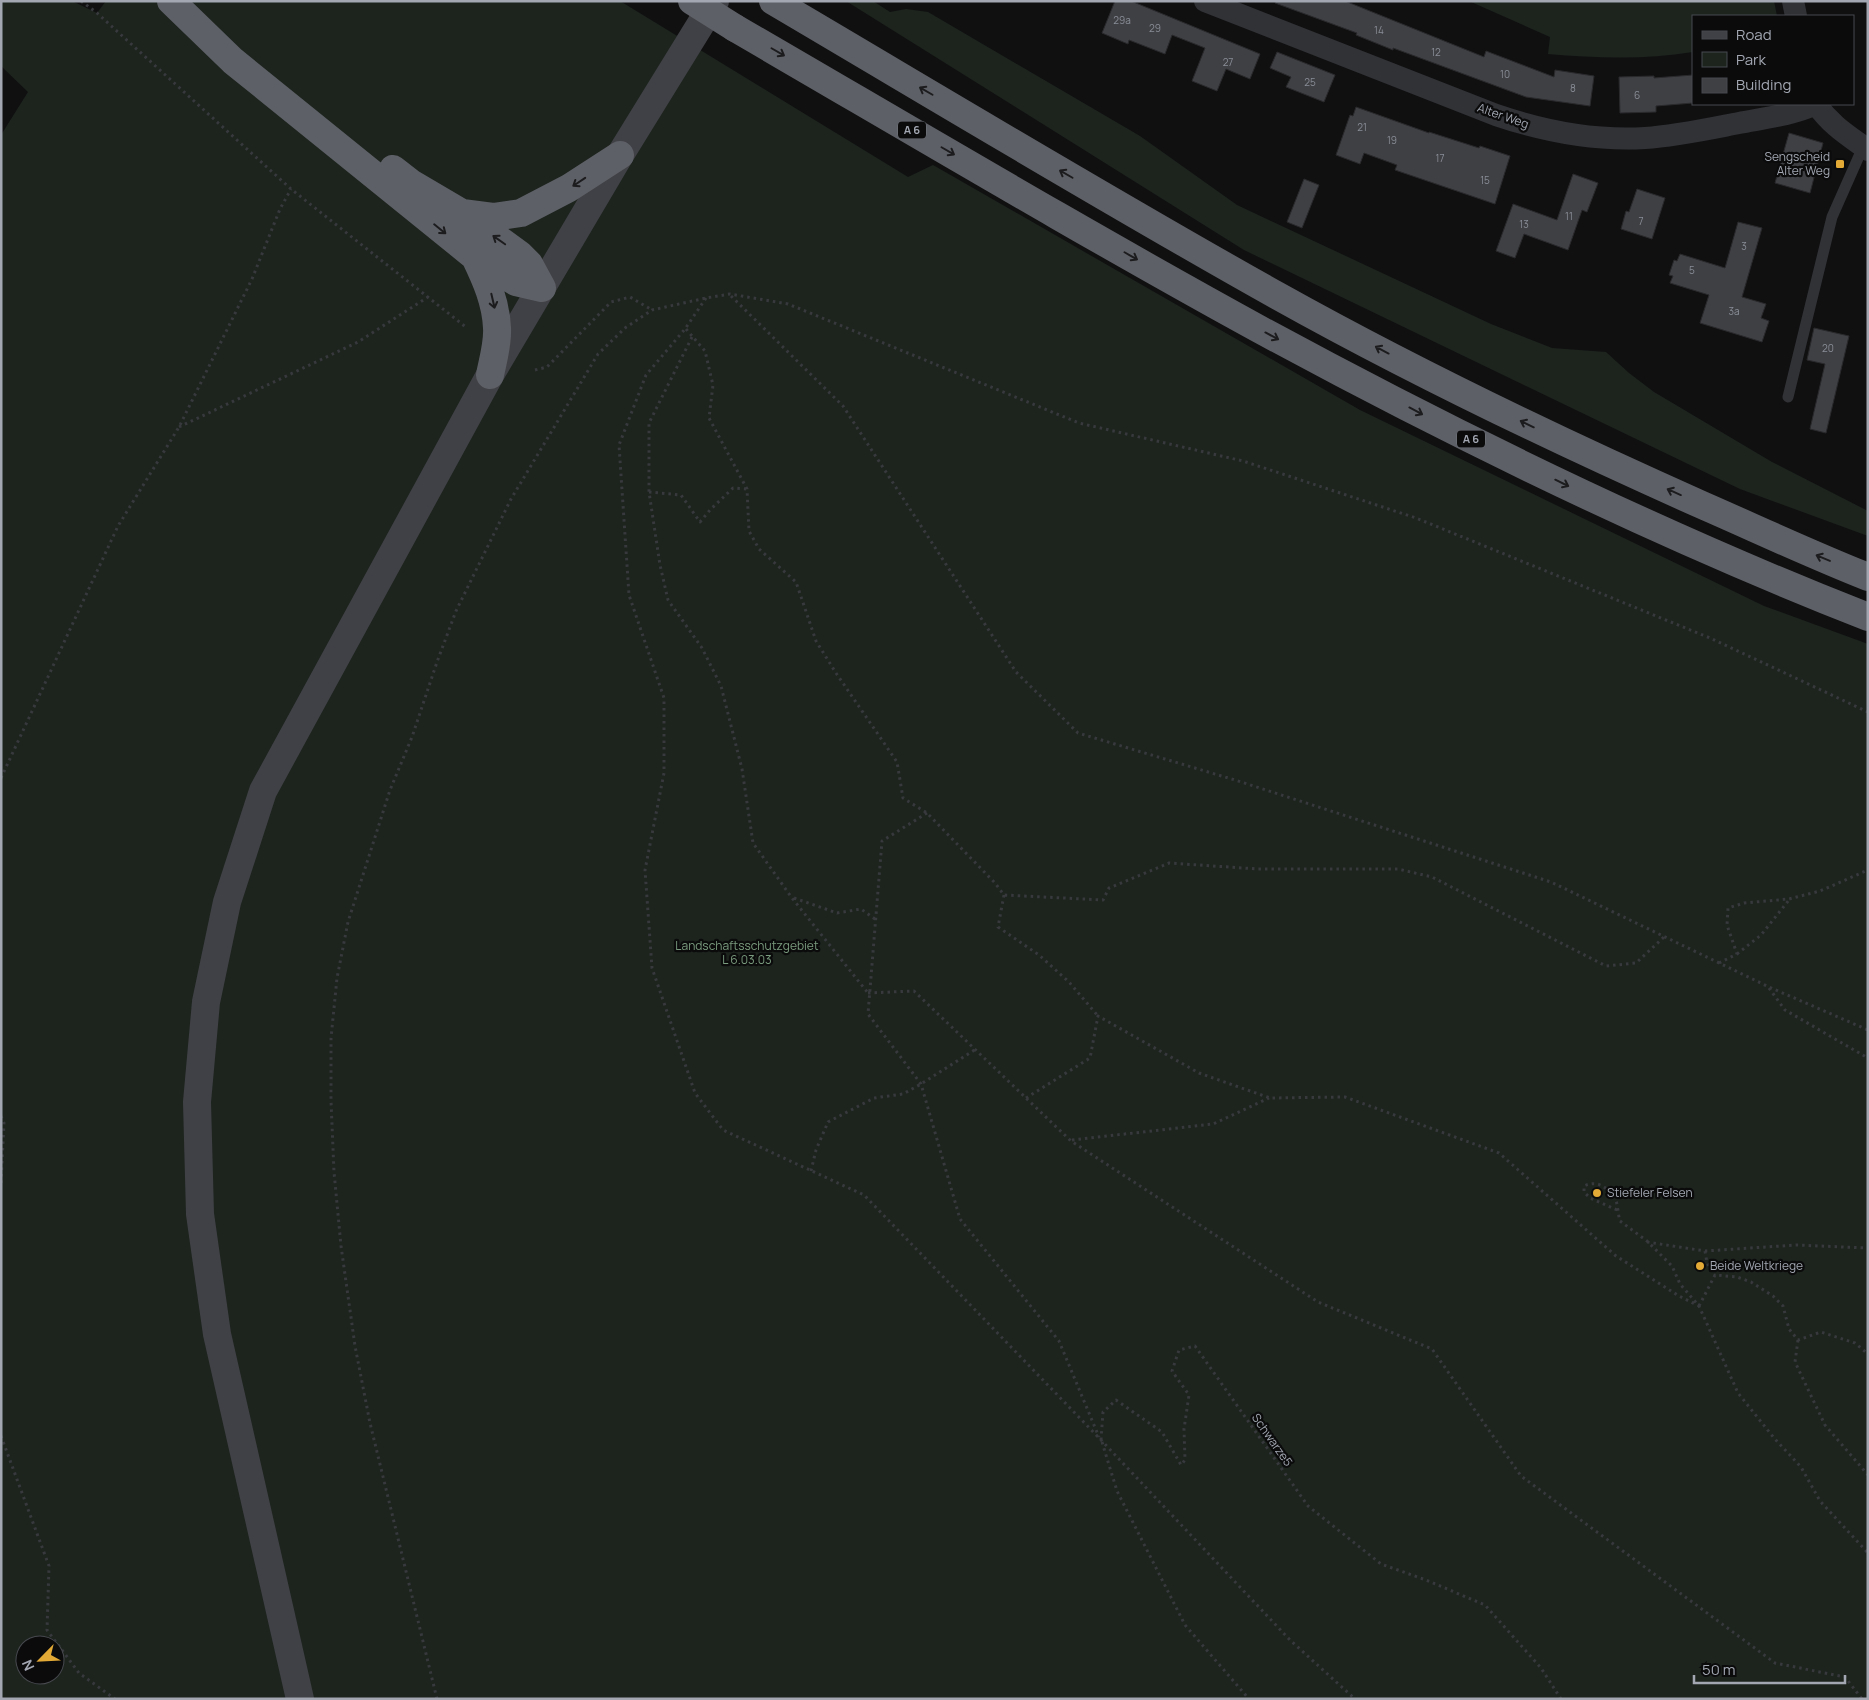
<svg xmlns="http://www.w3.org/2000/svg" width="1869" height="1700" font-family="Manrope,sans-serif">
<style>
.green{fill:#1d241e;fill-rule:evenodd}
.building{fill:#3f4044;stroke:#2a2a2d}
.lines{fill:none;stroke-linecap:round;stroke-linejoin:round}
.path{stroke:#37393d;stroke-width:3;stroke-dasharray:2.5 4;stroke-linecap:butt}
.service{stroke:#313236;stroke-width:11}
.minor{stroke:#313236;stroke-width:22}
.secondary{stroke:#404146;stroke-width:28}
.motorway{stroke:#5e6067;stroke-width:28}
.motorway-bridge{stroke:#5e6067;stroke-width:28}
.oneway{stroke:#1c1c1e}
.poi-dot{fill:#e3aa36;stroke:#0b0b0c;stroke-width:2}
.labels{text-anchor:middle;stroke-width:4.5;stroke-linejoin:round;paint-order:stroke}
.number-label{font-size:10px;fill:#898d96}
.shield{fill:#0b0b0c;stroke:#757880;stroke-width:1}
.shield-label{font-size:11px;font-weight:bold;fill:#a2a7b1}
.street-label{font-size:12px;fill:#a2a7b1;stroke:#0b0b0c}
.poi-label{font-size:12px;fill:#a2a7b1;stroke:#0b0b0c;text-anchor:start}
.park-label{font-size:12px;fill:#7a9b7d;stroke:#0b0b0c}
</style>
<rect width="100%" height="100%" fill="#101011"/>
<path class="green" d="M 1,1 L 72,1 L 97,13 L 106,1 L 620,1 L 908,177 L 933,165 L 1360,410 L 1764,606 L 1868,644 L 1868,1699 L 1,1699 L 1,135 L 28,92 L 1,66 ZM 25,1645 L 55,1645 L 55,1675 L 25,1675 Z
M 846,1 L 873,1 L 890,12 L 906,9 L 928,12 L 1140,136 L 1237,205 L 1491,324 L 1552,348 L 1606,352 L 1629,373 L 1654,392 L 1772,462 L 1868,511 L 1868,536 L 1740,489 L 1244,250 Z
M 1469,1 L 1774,1 L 1777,16 L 1693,16 L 1693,52 C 1644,60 1597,58 1548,54 L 1550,37 Z"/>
<path class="building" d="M 1115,1 L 1131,1 L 1260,54 L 1250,79 L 1226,69 L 1217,91 L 1192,81 L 1205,48 L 1172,35 L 1165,54 L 1129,40 L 1128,44 L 1102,33 Z
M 1276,1 L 1345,1 L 1484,57 L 1486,51 L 1554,77 L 1555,70 L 1594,76 L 1590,106 L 1526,97 L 1393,48 L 1393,50 L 1356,35 L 1357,33 L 1275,3 Z
M 1277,52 L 1335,75 L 1324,102 L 1286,87 L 1291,77 L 1270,68 Z
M 1693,75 L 1693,103 L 1656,106 L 1656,112 L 1620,113 L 1619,77 L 1654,76 L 1654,78 Z
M 1356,107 L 1429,133 L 1429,132 L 1479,148 L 1480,146 L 1510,156 L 1495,204 L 1395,170 L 1397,165 L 1364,153 L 1360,164 L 1336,155 L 1350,115 L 1353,116 Z
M 1789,133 L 1823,143 L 1810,193 L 1775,183 Z
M 1573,174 L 1598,183 L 1587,212 L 1582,210 L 1568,250 L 1524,234 L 1515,258 L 1496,251 L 1513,204 L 1557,220 Z
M 1304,179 L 1319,185 L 1302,228 L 1287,222 Z
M 1637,189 L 1665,198 L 1652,239 L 1621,229 L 1626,211 L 1629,212 Z
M 1738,222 L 1762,228 L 1742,297 L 1766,304 L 1761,318 L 1769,321 L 1762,342 L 1700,323 L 1709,295 L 1670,283 L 1673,276 L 1669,275 L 1674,260 L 1677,261 L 1680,254 L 1725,268 Z
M 1814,328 L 1849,336 L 1826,433 L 1810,429 L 1825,364 L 1807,360 Z"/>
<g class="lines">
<path class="path" d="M 81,1 L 97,13 L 291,189 L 467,328
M 731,296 L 843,406 L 1016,672 L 1078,733 L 1235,780 L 1551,882 L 1769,987 L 1868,1030
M 706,298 L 685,329 L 646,375 L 619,445 L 629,595 L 664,698 L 664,773 L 645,870 L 652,968 L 695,1093 L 723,1130 L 864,1195 L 1101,1440 L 1290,1640 L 1355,1699
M 686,329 L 705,351 L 713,385 L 709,418 L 747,489 L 749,531 L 759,549 L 796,582 L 816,641 L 836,673 L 897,762 L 903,798 L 927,813 L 995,883 L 1004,895 L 1103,900 L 1109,888 L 1169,863 L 1258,869 L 1398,869 L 1432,877 L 1606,966 L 1636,963 L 1664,937
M 692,337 L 649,423 L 649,492 L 660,565 L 668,600 L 702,648 L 721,686 L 742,769 L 753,843 L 792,898 L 868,993
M 535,370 L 547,367 L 611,302 L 630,297 L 652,310
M 179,427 L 358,342 L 428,297
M 649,492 L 681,495 L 700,522 L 710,510 L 733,488 L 746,489
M 1,778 L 118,526 L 179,427 L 252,279 L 280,209 L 291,189
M 927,813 L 882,841 L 868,1014 L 921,1084 L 960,1219 L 1059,1341 L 1099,1437
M 1004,895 L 998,927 L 1039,955 L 1069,982 L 1098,1016
M 794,898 L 837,913 L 861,909 L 875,919
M 1737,954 L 1761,935 L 1789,900
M 1719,963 L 1737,954 L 1727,925 L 1728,908 L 1744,903 L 1789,899 L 1820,891 L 1868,870
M 1769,988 L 1785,1010 L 1868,1058
M 868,993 L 914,991 L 1071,1141 L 1318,1302 L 1432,1349 L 1521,1476 L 1775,1663 L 1845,1677 L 1862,1699
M 1026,1098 L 1090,1058 L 1098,1016 L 1199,1073 L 1270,1098 L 1345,1097 L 1499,1153 L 1616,1256 L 1679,1296 L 1699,1306
M 1,1116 L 4,1123 L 1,1183
M 1072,1140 L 1213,1124 L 1269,1098
M 811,1171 L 816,1150 L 828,1122 L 874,1098 L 903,1094 L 921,1084 L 976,1049
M 1617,1210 L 1590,1198 L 1584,1192 L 1584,1186 C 1599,1179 1609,1189 1616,1201 C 1618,1206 1618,1215 1620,1221 L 1647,1241 L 1672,1266 L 1680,1284 L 1699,1306 L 1738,1393 L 1774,1438 L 1801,1467 L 1820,1501 L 1868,1553
M 1647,1242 L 1705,1251 L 1796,1245 L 1868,1248
M 1705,1251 L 1707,1263 L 1715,1275
M 1699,1306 L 1715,1275 L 1737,1277 L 1751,1282 L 1773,1296 L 1783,1306 L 1789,1329 L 1798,1340 L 1821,1332 L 1855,1343 L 1868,1354
M 1798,1340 L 1795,1362 L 1825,1425 L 1868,1475
M 1,1436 L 49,1566 L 47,1630 L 79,1673 L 115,1699
M 1101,1440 L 1103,1412 L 1116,1400 L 1162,1432 L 1181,1465 L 1185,1460 L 1184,1429 L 1189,1395 L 1172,1371 L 1179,1350 L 1195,1346 L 1308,1506 L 1381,1564 L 1426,1580 L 1485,1605 L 1541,1668 L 1561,1699
M 1102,1442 L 1117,1491 L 1185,1625 L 1249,1699
M 437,1699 L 370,1423 L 355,1346 L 341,1246 L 334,1172 L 331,1101 L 331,1038 L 337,978 L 348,922 L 390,790 L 412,737 L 437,662 L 456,611 L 511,499 L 598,354 L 625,328 L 652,310 L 706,298 L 730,294 L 788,304 L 1079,423 L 1243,461 L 1416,518 L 1710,638 L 1868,712"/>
<path class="service" d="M 1788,397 L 1832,217 L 1863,147"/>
<path class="minor" d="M 1205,1 L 1496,115 C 1543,131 1594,141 1645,138 C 1676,136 1708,129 1739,123 C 1765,118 1792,115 1816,104 C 1832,126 1846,134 1868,150
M 1793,1 L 1796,16"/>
<path class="secondary" d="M 300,1699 L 217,1334 L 200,1214 L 197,1102 L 206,1002 L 227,902 L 263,791 L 490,375 L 620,155 L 715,1"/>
<path class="motorway" d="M 171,1 L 233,61 L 474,256 L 516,282 L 542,288
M 773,1 C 941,100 1108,201 1278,296 C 1416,373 1558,441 1702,505 C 1757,529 1812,555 1868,577
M 735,28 C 909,129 1082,232 1259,329 C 1456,436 1659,535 1868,617
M 393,169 L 411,183 L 462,213 L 519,254 L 529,264 L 542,288
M 462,213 L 493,217 L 521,213 L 569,188 L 620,155
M 475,257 C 486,280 496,302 497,328 C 498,343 493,360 490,375"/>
<path class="motorway-bridge" d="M 692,1 L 735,28"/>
</g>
<defs><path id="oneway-shaft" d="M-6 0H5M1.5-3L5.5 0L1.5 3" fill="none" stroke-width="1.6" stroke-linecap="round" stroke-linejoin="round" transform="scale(1.25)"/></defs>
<g class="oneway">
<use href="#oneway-shaft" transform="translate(778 52) rotate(30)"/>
<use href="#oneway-shaft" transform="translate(926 91) rotate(-150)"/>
<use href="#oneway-shaft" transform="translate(948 151) rotate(30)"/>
<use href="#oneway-shaft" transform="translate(1066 174) rotate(-150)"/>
<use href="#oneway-shaft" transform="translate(579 182) rotate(146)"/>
<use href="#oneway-shaft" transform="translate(440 229) rotate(39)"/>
<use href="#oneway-shaft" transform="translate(499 240) rotate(-145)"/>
<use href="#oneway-shaft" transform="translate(1131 256) rotate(30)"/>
<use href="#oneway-shaft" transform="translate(493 301) rotate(77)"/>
<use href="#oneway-shaft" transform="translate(1272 336) rotate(28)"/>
<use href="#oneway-shaft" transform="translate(1382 350) rotate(-152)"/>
<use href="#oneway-shaft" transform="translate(1416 411) rotate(28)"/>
<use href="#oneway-shaft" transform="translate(1527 424) rotate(-154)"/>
<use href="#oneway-shaft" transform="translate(1562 483) rotate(26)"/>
<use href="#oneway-shaft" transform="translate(1674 492) rotate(-156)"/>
<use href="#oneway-shaft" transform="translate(1823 558) rotate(-157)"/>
</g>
<g class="poi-dot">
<rect x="1835" y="159" width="10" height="10" rx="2.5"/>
<circle cx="1597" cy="1193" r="5"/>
<circle cx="1700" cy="1266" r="5"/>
</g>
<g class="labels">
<g class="number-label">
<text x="1122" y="24">29a</text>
<text x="1155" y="32">29</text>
<text x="1379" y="34">14</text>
<text x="1436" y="56">12</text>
<text x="1228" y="66">27</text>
<text x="1505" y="78">10</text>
<text x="1310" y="86">25</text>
<text x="1573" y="92">8</text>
<text x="1637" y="99">6</text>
<text x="1362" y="131">21</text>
<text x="1392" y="144">19</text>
<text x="1440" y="162">17</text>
<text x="1485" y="184">15</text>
<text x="1569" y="220">11</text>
<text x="1641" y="225">7</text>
<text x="1524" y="228">13</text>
<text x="1744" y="250">3</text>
<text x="1692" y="274">5</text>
<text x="1734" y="315">3a</text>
<text x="1828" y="352">20</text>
</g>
<g class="shield">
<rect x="898" y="121.5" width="28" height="17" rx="4"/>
<rect x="1457" y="430.5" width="28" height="17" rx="4"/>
</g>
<g class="shield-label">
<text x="912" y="134">A 6</text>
<text x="1471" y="443">A 6</text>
</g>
<g class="street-label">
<text transform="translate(1503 116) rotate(19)" y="4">Alter Weg</text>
<text transform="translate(1272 1440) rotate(55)" y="4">Schwarze5</text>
</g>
<g class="poi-label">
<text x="1830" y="161" text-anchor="end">Sengscheid<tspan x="1830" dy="14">Alter Weg</tspan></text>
<text x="1607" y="1197">Stiefeler Felsen</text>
<text x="1710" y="1270">Beide Weltkriege</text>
</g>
<g class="park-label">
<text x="747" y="950">Landschaftsschutzgebiet<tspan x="747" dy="14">L 6.03.03</tspan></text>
</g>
</g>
<rect width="1869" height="1700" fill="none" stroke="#a2a7b1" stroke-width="5"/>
<rect x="1692" y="15" width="162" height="90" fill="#0b0b0c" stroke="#47494e"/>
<rect x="1702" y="31" width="25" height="8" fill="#404146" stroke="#47494e"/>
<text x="1736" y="40" font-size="15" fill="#a2a7b1">Road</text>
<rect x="1702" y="52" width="25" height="15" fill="#1d241e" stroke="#47494e"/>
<text x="1736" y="65" font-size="15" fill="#a2a7b1">Park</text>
<rect x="1702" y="78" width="25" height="15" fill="#3f4044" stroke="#47494e"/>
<text x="1736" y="90" font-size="15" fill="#a2a7b1">Building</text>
<g transform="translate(40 1660) rotate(246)"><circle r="24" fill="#0b0b0c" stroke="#47494e"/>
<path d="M0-4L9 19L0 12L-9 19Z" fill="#e3aa36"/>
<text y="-8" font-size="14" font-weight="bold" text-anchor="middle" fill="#a2a7b1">N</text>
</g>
<path d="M1694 1675v8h151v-8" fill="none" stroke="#a2a7b1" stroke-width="2.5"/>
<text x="1702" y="1675" font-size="15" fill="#a2a7b1" stroke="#0b0b0c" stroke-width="4" paint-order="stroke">50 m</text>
</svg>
